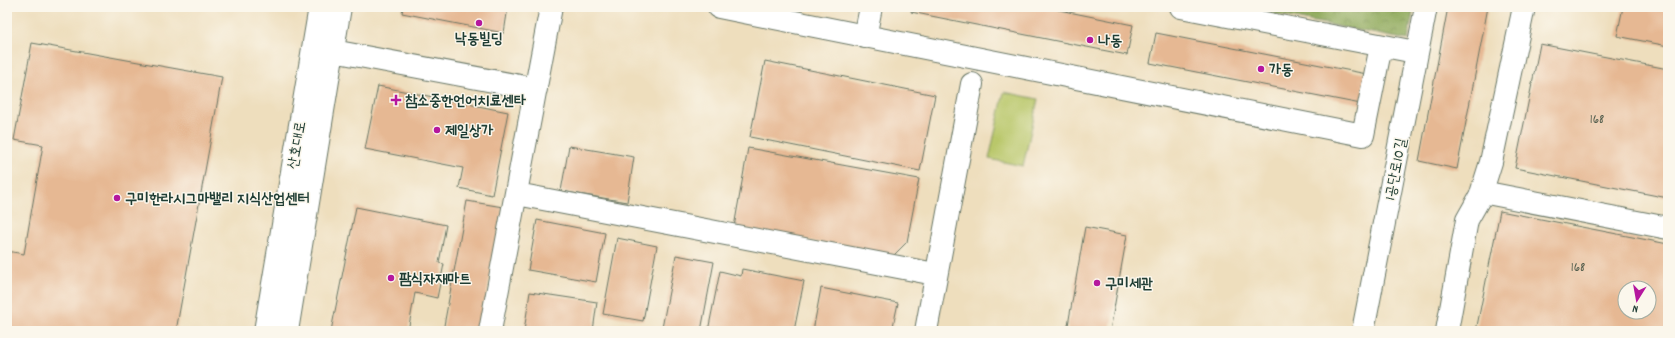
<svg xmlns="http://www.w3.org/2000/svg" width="1675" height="338" font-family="Dekko,'Poor Story',sans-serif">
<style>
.grass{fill:#b9c76a;stroke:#6c824f}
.forest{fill:url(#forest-crowns);stroke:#587449}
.building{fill:#e6b893;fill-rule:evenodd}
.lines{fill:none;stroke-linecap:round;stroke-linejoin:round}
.minor-casing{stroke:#677564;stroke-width:24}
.minor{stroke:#fff;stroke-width:22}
.poi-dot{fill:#b5179e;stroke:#fbf7ec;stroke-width:1.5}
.labels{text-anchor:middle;stroke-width:3;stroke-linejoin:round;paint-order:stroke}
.number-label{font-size:13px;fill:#515c4c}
.poi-label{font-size:15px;font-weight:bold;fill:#1f3d34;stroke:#fbf7ec;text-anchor:start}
.street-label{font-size:15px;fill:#1f3d34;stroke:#fbf7ec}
</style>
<defs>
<pattern id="forest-crowns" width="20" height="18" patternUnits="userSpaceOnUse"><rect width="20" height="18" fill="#92ac5e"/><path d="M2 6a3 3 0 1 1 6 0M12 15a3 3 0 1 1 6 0" fill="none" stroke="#778d4e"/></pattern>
</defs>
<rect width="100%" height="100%" fill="#fbf7ec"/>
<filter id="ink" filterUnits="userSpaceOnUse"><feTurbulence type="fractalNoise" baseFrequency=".025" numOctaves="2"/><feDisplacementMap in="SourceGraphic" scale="8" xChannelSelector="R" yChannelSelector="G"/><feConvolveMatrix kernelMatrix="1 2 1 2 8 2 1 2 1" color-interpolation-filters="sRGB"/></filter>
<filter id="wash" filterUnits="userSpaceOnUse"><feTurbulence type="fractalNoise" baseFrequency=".012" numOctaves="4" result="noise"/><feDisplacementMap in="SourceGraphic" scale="16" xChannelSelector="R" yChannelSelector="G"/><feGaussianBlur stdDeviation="0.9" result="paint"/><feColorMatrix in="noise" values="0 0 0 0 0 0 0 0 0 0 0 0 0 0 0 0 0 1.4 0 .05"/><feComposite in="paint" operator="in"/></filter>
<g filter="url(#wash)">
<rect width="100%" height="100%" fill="#eedebd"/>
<path class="grass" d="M 1004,92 L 1038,99 L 1023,166 L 989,159 Z"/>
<path class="forest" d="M 1238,7 L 1414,7 L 1408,40 Z"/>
<g id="blocks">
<path class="building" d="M 403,7 L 508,7 L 504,33 L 402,13 Z
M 912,7 L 1044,7 L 1133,25 L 1127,55 L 911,12 Z
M 1448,7 L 1488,7 L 1457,169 L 1419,161 Z
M 1623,7 L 1668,7 L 1668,46 L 1617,36 Z
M 1156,33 L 1372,75 L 1366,105 L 1150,63 Z
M 32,43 L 222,77 L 176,331 L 7,331 L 7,251 L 24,254 L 43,145 L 14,140 Z
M 1540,44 L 1668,69 L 1668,198 L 1515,168 Z
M 765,61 L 935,95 L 920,171 L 750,137 Z
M 378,86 L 508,112 L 492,195 L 459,188 L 463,168 L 365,149 Z
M 569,146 L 634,157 L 627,202 L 561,191 Z
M 748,148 L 919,179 L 907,242 L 893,256 L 734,227 Z
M 467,201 L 503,207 L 480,331 L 443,331 Z
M 356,207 L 446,225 L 439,263 L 444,264 L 437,298 L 415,293 L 408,331 L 331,331 Z
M 1500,211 L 1668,244 L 1668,331 L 1476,331 ZM 1625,288 L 1649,288 L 1649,312 L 1625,312 Z
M 537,220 L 605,233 L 596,282 L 528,270 Z
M 1085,227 L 1127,235 L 1110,331 L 1067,331 Z
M 617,238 L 657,246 L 643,321 L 603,314 Z
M 676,255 L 714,262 L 701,331 L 677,331 L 662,328 Z
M 742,269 L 804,281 L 794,331 L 708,331 L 720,271 L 741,276 Z
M 821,288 L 898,303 L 892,331 L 813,331 Z
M 530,292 L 597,302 L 593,331 L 524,331 Z"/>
</g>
</g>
<g filter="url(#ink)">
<use href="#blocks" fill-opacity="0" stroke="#677564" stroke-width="1"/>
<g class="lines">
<g class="minor-casing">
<path id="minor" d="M 719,7 L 1363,135 L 1381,46
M 1181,7 L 1405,50
M 865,37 L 871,7
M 317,48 L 536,89
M 1482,192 L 1668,228
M 517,194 L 935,274
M 265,331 L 320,7
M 287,331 L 340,7
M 490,331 L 551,7
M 926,331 L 972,84
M 1363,331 L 1426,7
M 1447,331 L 1467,220 L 1480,197 L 1491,162 L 1524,7"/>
</g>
<use href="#minor" class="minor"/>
</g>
</g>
<g class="poi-dot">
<circle cx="479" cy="23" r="4"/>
<circle cx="1090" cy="40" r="4"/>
<circle cx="1261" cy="69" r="4"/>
<path d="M394 94h4v4h4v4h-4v4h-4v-4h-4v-4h4z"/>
<circle cx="437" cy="130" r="4"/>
<circle cx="117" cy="198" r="4"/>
<circle cx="391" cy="278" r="4"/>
<circle cx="1097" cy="283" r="4"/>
</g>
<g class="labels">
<g class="number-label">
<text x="1597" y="123">168</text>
<text x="1578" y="271">168</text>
</g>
<g class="poi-label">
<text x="479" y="43" text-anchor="middle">낙동빌딩</text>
<text x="1098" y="45">나동</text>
<text x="1269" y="74">가동</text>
<text x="405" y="105">참소중한언어치료센타</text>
<text x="445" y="135">제일상가</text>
<text x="125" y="203">구미한라시그마밸리 지식산업센터</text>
<text x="399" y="283">팜식자재마트</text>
<text x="1105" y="288">구미세관</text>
</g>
<g class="street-label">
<text transform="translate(296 145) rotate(-80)" y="5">산호대로</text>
<text transform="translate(1395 169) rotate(-79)" y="5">1공단로10길</text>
</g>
</g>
<rect width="1675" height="338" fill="none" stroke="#fbf7ec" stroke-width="24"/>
<g transform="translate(1637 300) rotate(191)"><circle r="19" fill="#fbf7ec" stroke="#a3ada2"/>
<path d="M0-3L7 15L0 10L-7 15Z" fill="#b5179e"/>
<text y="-6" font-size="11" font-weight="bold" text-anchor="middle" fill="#1f3d34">N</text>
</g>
</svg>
